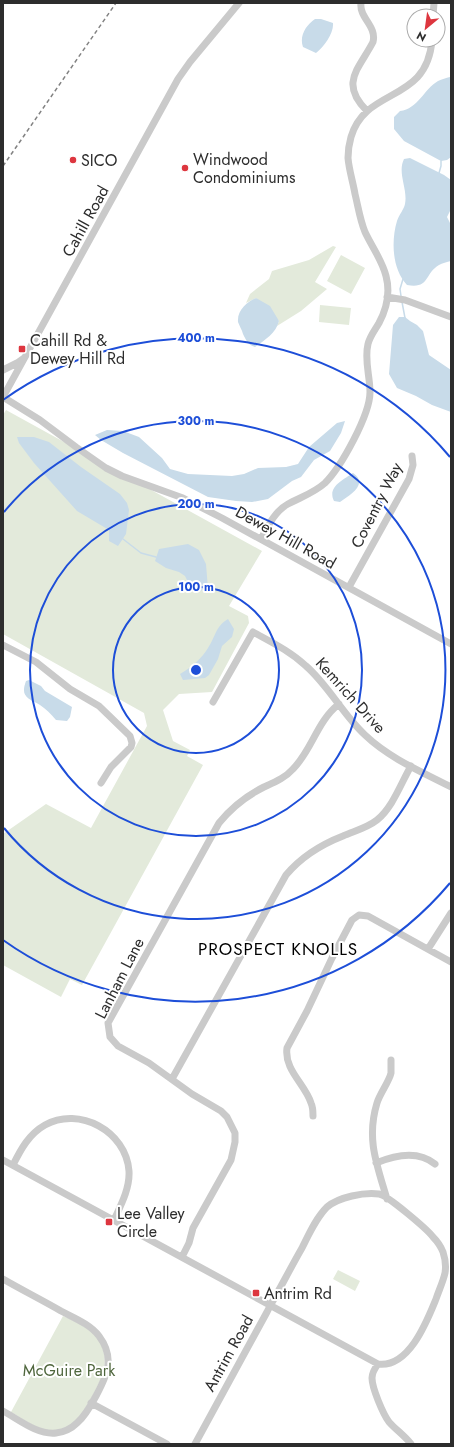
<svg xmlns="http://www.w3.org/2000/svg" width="454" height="1447" font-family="Jost,sans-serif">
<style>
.green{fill:#e3eadb}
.water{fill:#c8dbe9}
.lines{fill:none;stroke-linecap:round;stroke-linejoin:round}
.stream{stroke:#c8dbe9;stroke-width:1.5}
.minor{stroke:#cacaca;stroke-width:7}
.rail{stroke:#828282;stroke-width:1.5;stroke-dasharray:4 3;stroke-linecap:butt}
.ring{fill:none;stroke:#1d4ed8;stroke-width:2}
.poi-dot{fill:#dd363f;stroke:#fff;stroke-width:1.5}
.labels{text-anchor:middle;stroke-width:4;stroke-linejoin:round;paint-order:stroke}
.poi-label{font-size:16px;fill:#2d2d2d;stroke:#fff;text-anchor:start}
.street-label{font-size:16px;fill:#2d2d2d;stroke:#fff}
.park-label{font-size:16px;fill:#4f663d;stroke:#fff}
.neighbourhood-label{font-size:17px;letter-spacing:1px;fill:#000;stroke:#fff}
.centre{fill:#1d4ed8;stroke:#fff;stroke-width:2}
.ring-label{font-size:12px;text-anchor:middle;font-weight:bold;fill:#1d4ed8;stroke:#fff;stroke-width:4;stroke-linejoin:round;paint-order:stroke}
</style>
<rect width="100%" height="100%" fill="#fff"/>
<path class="green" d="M 333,246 L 336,247 L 315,282 L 327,289 L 301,311 L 277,326 L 279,321 L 256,298 L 246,303 L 250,294 L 269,279 L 272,271 L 309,260 Z
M 341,255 L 365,268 L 351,294 L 327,281 Z
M 320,305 L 351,308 L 349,325 L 319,322 Z
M 6,410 L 262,551 L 229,606 L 248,616 L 249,623 L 212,692 L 179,694 L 163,710 L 173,741 L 190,750 L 187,756 L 203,765 L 82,985 L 70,979 L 61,997 L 3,965 L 3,834 L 46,804 L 91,828 L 147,726 L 144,713 L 3,634 L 3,415 Z
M 338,1270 L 360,1281 L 355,1291 L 333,1279 Z
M 63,1316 C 76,1322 92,1328 100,1342 C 104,1350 106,1360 104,1369 C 103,1379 83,1415 75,1422 C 71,1425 63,1430 58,1430 C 41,1433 25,1420 11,1412 Z"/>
<path class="water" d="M 315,19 L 321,19 L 333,23 C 334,33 324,47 316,53 L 303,47 C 299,36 306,25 315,19 Z
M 450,77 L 451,157 L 447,160 L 441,161 L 404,141 L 394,129 L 394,117 L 400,111 C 418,109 424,89 438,81 C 442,79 446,78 450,77 Z
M 410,158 L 444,175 L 451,180 L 451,209 L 447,217 L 451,225 L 451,261 C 447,262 442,263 439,265 C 424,274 430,289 407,285 C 392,269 391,241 397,221 C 399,215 404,209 405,204 C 408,189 397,173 404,159 Z
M 256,298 L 270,306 L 279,321 C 276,333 265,340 255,347 C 248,345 246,340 243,334 C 242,330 239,325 238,322 C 237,310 247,302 256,298 Z
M 399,317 L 405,317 L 410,321 L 417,325 L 423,331 L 429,355 L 451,370 L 451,412 L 432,405 L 416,396 L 397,388 L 389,374 L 393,325 Z
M 345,421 L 341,433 L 330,451 L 314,460 L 301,477 L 292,481 L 268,499 L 252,502 L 236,501 L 208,497 L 123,453 L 101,440 L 95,435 L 107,430 L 123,431 L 139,437 L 162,458 L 170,469 L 188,474 L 232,476 L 244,474 L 258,468 L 286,467 L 298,464 L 309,447 L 337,423 Z
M 17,437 L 34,437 L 49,442 L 81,467 L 120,494 L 127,503 L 129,510 L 126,534 L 118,546 L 109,541 L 109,530 L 77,511 L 34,463 L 19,443 Z
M 353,473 C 369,484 350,495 340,502 L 334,501 C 327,487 343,480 353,473 Z
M 188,544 L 199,550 L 206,564 L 208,589 L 206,591 L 202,590 L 201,591 L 189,584 L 185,576 L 179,572 L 166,568 L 155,561 L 159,549 Z
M 228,619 L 234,629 L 232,637 L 222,646 L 218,659 L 209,675 L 205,678 L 183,680 L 180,674 C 191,668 202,658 208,648 C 216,636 215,627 228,619 Z
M 29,680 L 41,686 L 45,691 L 72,707 L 70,717 L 67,721 L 56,720 C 51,714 46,709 40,705 C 28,698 20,697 26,681 Z"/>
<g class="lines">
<path class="stream" d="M 439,173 L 441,166 L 441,161
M 401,296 L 400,289 L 403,279
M 402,302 L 405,318
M 123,539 L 141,553 L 156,557"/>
<path class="minor" d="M 361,3 C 359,18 377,26 373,42 C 359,69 339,83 367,111
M 433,16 L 434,3
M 387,297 L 405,300 L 451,317
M 3,370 L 17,363 L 24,358
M 3,397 L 40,420 L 76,447 L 106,468 L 122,476 L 183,498 L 222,518 L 451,644
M 3,397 L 178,79 L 190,62 L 239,3
M 261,539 C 268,526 275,511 288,504 C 301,497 314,493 325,483 C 341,467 370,415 370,392 C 370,376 364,360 368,344 C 370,336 375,330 379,323 C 387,308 390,291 386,276 C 382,260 372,247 365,232 C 360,220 358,206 355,194 C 353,182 349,170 348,158 C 348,151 349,144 351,137 C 366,86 427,104 432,40
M 349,587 L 409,479 L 413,465 L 412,456
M 3,645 L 36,662 L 70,689 L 99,706 L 130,736 L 132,743 L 131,747 L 111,767 L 101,783
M 213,702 L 253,632 C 271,642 290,651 306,666 C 329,686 343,715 365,735 C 389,758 422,772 451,787
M 428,949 L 451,913
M 172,1079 L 286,875 C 302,856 320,845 343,836 C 354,831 367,828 377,820 C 393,807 401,783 411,766
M 313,1116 C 313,1112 313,1107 311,1103 C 305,1084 284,1070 287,1048 L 307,1011 L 332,958 L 352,920 L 359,915 L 368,916 L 451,962
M 3,1160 L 378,1364 C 409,1368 427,1321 436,1299 C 439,1290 443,1282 445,1273 C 446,1267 445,1258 443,1252 C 441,1247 437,1241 433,1237 C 427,1229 387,1195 379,1194 C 364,1192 339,1197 327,1207 C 316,1218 309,1234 302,1248 C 291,1267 281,1287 270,1306 L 267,1312 L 195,1444
M 376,1163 C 395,1155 418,1150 435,1164
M 13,1165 C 21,1149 29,1134 45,1125 C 79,1106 126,1131 129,1171 C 130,1188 121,1205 114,1220
M 387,1199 C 377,1165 366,1139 377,1103 C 380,1093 389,1082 391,1073 C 391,1069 391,1064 391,1060
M 182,1257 L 189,1243 L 193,1228 L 231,1160 L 235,1142 L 235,1133 L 227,1117 L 221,1111 L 192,1094 L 149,1063 L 118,1046 L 110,1037 L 108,1023 L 219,823 C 232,807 246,796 264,787 C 275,782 285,778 293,769 C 312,750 317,721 339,704
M 3,1279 C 22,1290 42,1300 61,1311 C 74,1318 90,1324 99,1336 C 105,1344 109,1355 108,1365 C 107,1378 88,1414 77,1423 C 71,1429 64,1432 56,1433 C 37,1435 18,1419 3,1411
M 378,1364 C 375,1368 372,1373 372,1378 C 372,1388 383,1414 389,1422 C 396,1430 404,1435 411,1444
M 91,1403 L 167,1444"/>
<path class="rail" d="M 3,166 L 116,3"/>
</g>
<g class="ring">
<circle cx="196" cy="670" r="83"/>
<circle cx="196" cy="670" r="166"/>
<path d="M4 512A249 249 0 1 1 4 828"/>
<path d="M450 883A332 332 0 0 1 3 940M3 400A332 332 0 0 1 450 457"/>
</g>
<g class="poi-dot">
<circle cx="73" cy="160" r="4"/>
<circle cx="185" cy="168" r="4"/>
<rect x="18" y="345" width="8" height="8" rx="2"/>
<rect x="105" y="1218" width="8" height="8" rx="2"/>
<rect x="252" y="1289" width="8" height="8" rx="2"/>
</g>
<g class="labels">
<g class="poi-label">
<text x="193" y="165">Windwood<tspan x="193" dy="18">Condominiums</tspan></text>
<text x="81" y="166">SICO</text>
<text x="30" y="346">Cahill Rd &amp;<tspan x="30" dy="18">Dewey Hill Rd</tspan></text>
<text x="117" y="1219">Lee Valley<tspan x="117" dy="18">Circle</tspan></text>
<text x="264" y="1299">Antrim Rd</text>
</g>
<g class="street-label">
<text transform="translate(85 221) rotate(-61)" y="6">Cahill Road</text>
<text transform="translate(376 505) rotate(-63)" y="6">Coventry Way</text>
<text transform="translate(286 537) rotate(29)" y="6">Dewey Hill Road</text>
<text transform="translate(351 695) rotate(48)" y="6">Kemrich Drive</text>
<text transform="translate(119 978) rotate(-63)" y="6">Lanham Lane</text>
<text transform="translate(228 1353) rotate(-61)" y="6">Antrim Road</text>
</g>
<g class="park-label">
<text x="69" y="1376">McGuire Park</text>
</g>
<g class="neighbourhood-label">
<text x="278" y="955">PROSPECT KNOLLS</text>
</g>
</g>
<circle cx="196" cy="670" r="6" class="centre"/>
<g class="ring-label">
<text x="196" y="342">400 m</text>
<text x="196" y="425">300 m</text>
<text x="196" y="508">200 m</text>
<text x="196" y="591">100 m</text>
</g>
<rect width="454" height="1447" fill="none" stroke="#2d2d2d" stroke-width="8"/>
<g transform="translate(426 28) rotate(209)"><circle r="19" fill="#ffffff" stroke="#ababab"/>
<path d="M0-3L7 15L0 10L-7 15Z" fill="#dd363f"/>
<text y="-6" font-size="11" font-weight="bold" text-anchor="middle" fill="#2d2d2d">N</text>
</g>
</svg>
